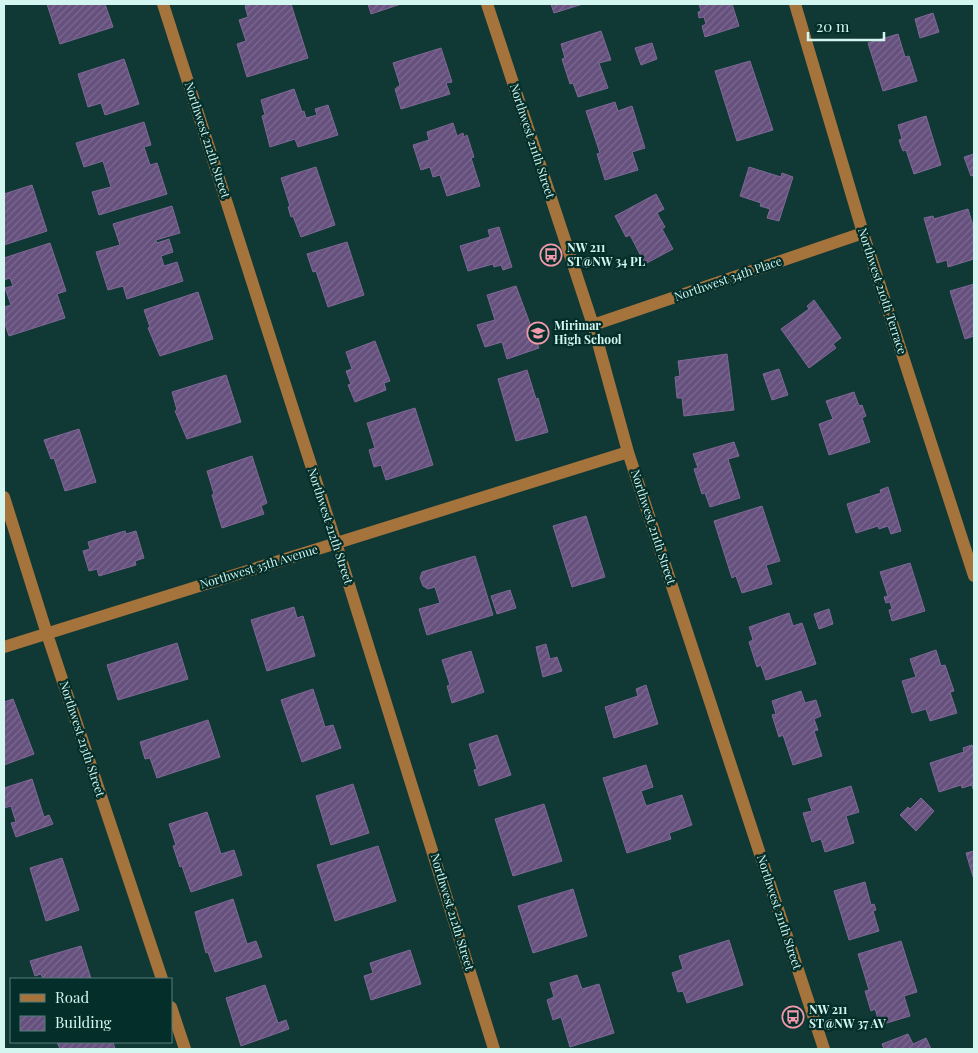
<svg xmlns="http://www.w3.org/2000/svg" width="978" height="1053" font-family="'Playfair Display',serif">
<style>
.building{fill:url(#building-hatch);stroke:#7f6896}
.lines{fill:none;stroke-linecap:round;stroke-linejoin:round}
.minor{stroke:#a5733c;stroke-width:12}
.labels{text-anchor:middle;stroke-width:4.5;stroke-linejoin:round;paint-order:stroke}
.street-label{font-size:12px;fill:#d3f6f1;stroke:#042e2a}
.poi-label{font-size:12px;font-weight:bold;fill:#d3f6f1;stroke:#042e2a;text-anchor:start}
</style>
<defs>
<pattern id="building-hatch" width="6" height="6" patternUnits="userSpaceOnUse" patternTransform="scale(1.25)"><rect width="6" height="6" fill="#66507d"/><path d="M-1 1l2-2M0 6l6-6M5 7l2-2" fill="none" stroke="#7b6a90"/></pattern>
</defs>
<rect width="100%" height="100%" fill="#103834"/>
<path class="building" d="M 47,4 L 105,4 L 113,27 L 60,44 Z
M 252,4 L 291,4 L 308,58 L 247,77 L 237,44 L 246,41 L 239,20 L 248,17 L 245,6 Z
M 368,4 L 401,4 L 371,14 Z
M 551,4 L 583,4 L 554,13 Z
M 699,4 L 732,4 L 739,26 L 705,37 L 702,26 L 706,24 L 704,17 L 699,18 L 698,12 L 701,11 Z
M 933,13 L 939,32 L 920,38 L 915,19 Z
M 601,31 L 611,60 L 599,63 L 608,88 L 578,97 L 573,83 L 570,84 L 562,59 L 565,58 L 561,44 Z
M 898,34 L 905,57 L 909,56 L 917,81 L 883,91 L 868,43 Z
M 652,43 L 657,59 L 641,65 L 635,48 Z
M 441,48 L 452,82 L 446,83 L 450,94 L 401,109 L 395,89 L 400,85 L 393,63 Z
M 124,59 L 139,104 L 105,115 L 101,103 L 88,107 L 78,74 Z
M 750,61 L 773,130 L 737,141 L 715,71 Z
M 294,89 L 302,112 L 304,111 L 306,118 L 317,115 L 315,109 L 328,105 L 338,135 L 298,147 L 295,139 L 270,147 L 262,116 L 265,115 L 261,100 Z
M 615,102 L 618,111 L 632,106 L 645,148 L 632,152 L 638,170 L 605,180 L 597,154 L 600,153 L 586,111 Z
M 926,116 L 941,165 L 914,174 L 906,150 L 903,151 L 901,146 L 899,140 L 902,139 L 898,125 Z
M 144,122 L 151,145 L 144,147 L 150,165 L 157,163 L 167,194 L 99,215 L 92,192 L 111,187 L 103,161 L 84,167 L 76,143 Z
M 453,123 L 457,136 L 463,133 L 464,137 L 467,135 L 474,157 L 471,158 L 480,186 L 447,196 L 440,175 L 433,177 L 430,167 L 421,170 L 413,145 L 429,140 L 427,132 Z
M 974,154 L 974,175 L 971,176 L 964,157 Z
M 316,167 L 335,225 L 301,237 L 293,216 L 291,217 L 288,207 L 290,206 L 281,178 Z
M 749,167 L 781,177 L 782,173 L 793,177 L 779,221 L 767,218 L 770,209 L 760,206 L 761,203 L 740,196 Z
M 32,185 L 47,231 L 4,245 L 4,194 Z
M 656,194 L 664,209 L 657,213 L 665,227 L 662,229 L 673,249 L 645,264 L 630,235 L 626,237 L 615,216 Z
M 172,206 L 180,233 L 156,240 L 157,243 L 169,239 L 173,252 L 161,256 L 164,266 L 177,262 L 183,281 L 127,299 L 123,286 L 108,290 L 96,252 L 120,245 L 113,224 Z
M 968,209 L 974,229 L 974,259 L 948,267 L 947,260 L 937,263 L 924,218 L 933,216 L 934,219 Z
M 499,227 L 512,267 L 503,270 L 501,265 L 494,267 L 493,264 L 468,271 L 460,246 L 490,237 L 488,230 Z
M 347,242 L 364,295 L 328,307 L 316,271 L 313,272 L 307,254 Z
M 50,243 L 66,291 L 57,294 L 65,318 L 9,336 L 4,321 L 4,307 L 11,305 L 5,288 L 13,286 L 10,278 L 4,280 L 4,258 Z
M 974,284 L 974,336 L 965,339 L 950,291 Z
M 516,286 L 539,348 L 507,359 L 502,342 L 485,347 L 477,325 L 495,320 L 487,295 Z
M 198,292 L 213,339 L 160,356 L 148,328 L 150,327 L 144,310 Z
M 814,300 L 841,338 L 833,344 L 836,348 L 809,368 L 781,329 L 809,309 L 807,306 Z
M 375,341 L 390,381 L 384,383 L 386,390 L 355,402 L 348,385 L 351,384 L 346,371 L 352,369 L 346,352 Z
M 727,354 L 734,410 L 684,416 L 682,398 L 677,398 L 675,377 L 680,376 L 678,361 Z
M 779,369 L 788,395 L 772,400 L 763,374 Z
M 527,370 L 536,399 L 538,398 L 548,432 L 516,441 L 498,379 Z
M 226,375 L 241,422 L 187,439 L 175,411 L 177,410 L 172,392 Z
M 854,392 L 859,406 L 862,405 L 866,416 L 862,418 L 870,442 L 829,455 L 819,424 L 833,419 L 826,401 Z
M 415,408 L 433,465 L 386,480 L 381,465 L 374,467 L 369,450 L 375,448 L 367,423 Z
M 79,429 L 96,482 L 65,491 L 54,458 L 51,459 L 44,440 Z
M 734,442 L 739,456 L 728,459 L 740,498 L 710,507 L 705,493 L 702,494 L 694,469 L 698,468 L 693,454 Z
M 252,456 L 267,503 L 261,506 L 264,514 L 222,528 L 212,495 L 214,494 L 207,471 Z
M 888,487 L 901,531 L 891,534 L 888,526 L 879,529 L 878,526 L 856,533 L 847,504 L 881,493 L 880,490 Z
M 762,506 L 780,561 L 766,565 L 772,584 L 742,593 L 736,576 L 732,578 L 714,521 Z
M 586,516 L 605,577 L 572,587 L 553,526 Z
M 125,531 L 126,534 L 136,531 L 144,558 L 135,561 L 136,565 L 99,576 L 97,569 L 89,571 L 83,551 L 90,549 L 88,542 Z
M 475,556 L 493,615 L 427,635 L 419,609 L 440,603 L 435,587 L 428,589 L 423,586 L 420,578 L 422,572 Z
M 910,563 L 925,611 L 892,621 L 889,610 L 892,609 L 890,602 L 886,603 L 884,597 L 888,596 L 880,572 Z
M 510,590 L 516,608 L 497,614 L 491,596 Z
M 294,607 L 297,618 L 303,616 L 315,656 L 267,671 L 251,620 Z
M 829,609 L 833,624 L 819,629 L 814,614 Z
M 789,613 L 793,626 L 802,623 L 816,664 L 766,680 L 761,665 L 757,667 L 749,642 L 753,640 L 749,627 Z
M 177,643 L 188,679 L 118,700 L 107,665 Z
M 546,644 L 550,659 L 557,657 L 562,671 L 543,677 L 536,647 Z
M 936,650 L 941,666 L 945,665 L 954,691 L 950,692 L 957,713 L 930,721 L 926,709 L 912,713 L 902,681 L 916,677 L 910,659 Z
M 471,651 L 484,692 L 452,703 L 447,686 L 450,685 L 442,660 Z
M 646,685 L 658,724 L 614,738 L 605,707 L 638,696 L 636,689 Z
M 313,689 L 325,727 L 333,725 L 341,748 L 302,762 L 281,700 Z
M 801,691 L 805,703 L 816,700 L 821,716 L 814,719 L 818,730 L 814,731 L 822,756 L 793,765 L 783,735 L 779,737 L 772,715 L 776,714 L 772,701 Z
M 13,699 L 34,754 L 4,765 L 4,702 Z
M 208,720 L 220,757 L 157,778 L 150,758 L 145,759 L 140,742 Z
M 497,735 L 511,775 L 479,786 L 474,770 L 477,769 L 469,744 Z
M 972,745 L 974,752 L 974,792 L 972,785 L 962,788 L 961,785 L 939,792 L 930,763 L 964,752 L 963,748 Z
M 646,765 L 653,787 L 641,791 L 646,806 L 682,795 L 692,825 L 669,833 L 671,839 L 627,853 L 603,778 Z
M 32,779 L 44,817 L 49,815 L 53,824 L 16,837 L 11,823 L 16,822 L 11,806 L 4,808 L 4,788 Z
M 353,784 L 369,833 L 331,845 L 316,796 Z
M 851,786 L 859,812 L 846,816 L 854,843 L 825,852 L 821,839 L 812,842 L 803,813 L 812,811 L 808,799 Z
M 921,798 L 934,811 L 916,831 L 900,815 L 908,807 L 910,809 Z
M 544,804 L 562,861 L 513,876 L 495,819 Z
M 207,812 L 221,854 L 234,850 L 242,875 L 191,892 L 182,866 L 180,867 L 173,846 L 176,845 L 169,824 Z
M 378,846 L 396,901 L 335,921 L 317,865 Z
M 974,851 L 974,880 L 966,853 Z
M 62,858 L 79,910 L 46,921 L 30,868 Z
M 865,882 L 871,905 L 874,904 L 876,910 L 873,911 L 879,931 L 849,940 L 834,891 Z
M 573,889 L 587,936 L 533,953 L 518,906 Z
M 233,899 L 247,944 L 256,941 L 262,957 L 215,972 L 208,952 L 206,953 L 195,912 Z
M 729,940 L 743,985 L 687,1003 L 683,991 L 678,992 L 672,973 L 683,969 L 679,956 Z
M 901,941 L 917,992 L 904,996 L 910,1016 L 880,1025 L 875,1009 L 871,1011 L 865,991 L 869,990 L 858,954 Z
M 81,946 L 91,979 L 43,979 L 41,974 L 35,976 L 30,961 Z
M 410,950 L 421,984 L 371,1000 L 364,976 L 373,973 L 370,963 Z
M 577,975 L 582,989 L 599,984 L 614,1033 L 570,1047 L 561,1017 L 553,1020 L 547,1000 L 554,997 L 550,983 Z
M 265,985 L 278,1023 L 286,1020 L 289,1029 L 241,1046 L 226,998 Z
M 908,1034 L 913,1044 L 926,1038 L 931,1049 L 884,1049 L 882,1044 Z
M 57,1042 L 113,1042 L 115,1049 L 60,1049 Z"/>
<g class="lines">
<path class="minor" d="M 163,4 L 336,543 L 494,1049
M 487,4 L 593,325 L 628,452 L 824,1049
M 795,4 L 863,233 L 974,576
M 593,325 L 863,233
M 4,497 L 47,634 L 162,979
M 4,647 L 628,452
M 171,1007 L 185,1049"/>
</g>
<defs>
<g id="bus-ring" transform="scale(1.125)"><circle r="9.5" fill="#042e2a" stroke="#f29aac" stroke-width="1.5"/><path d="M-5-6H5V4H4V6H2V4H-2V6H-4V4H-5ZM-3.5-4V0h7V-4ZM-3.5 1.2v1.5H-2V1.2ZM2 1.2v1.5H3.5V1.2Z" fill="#f29aac"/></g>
<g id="school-ring" transform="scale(1.125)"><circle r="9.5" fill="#042e2a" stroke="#f29aac" stroke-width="1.5"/><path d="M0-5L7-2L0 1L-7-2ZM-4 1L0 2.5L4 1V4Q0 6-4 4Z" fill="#f29aac"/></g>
</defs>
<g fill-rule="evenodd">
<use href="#bus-ring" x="551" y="255"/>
<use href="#school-ring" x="538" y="333"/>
<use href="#bus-ring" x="793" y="1017"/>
</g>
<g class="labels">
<g class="street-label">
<text transform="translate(207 140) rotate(72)" y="4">Northwest 212th Street</text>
<text transform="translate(532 141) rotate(72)" y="4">Northwest 211th Street</text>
<text transform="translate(728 279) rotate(-19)" y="4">Northwest 34th Place</text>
<text transform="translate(882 291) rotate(72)" y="4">Northwest 210th Terrace</text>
<text transform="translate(330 526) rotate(72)" y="4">Northwest 212th Street</text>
<text transform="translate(653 527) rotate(72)" y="4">Northwest 211th Street</text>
<text transform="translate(259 567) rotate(-17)" y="4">Northwest 35th Avenue</text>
<text transform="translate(82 739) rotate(72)" y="4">Northwest 213th Street</text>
<text transform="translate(452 912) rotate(73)" y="4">Northwest 212th Street</text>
<text transform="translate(779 912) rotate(72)" y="4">Northwest 211th Street</text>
</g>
<g class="poi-label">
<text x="567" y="252">NW 211<tspan x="567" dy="14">ST@NW 34 PL</tspan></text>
<text x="554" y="330">Mirimar<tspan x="554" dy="14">High School</tspan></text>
<text x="809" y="1014">NW 211<tspan x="809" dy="14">ST@NW 37 AV</tspan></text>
</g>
</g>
<rect width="978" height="1053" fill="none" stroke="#d3f6f1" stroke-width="10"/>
<rect x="10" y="978" width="162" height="65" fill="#042e2a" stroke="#577e7a"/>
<rect x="20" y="994" width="25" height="8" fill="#a5733c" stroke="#577e7a"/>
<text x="55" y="1003" font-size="15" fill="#d3f6f1">Road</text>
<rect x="20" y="1016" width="25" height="15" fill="url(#building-hatch)" stroke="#577e7a"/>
<text x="55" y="1028" font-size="15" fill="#d3f6f1">Building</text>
<path d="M808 32v8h76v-8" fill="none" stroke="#d3f6f1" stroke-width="2.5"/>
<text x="816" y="32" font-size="15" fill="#d3f6f1" stroke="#042e2a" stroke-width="4" paint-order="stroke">20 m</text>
</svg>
